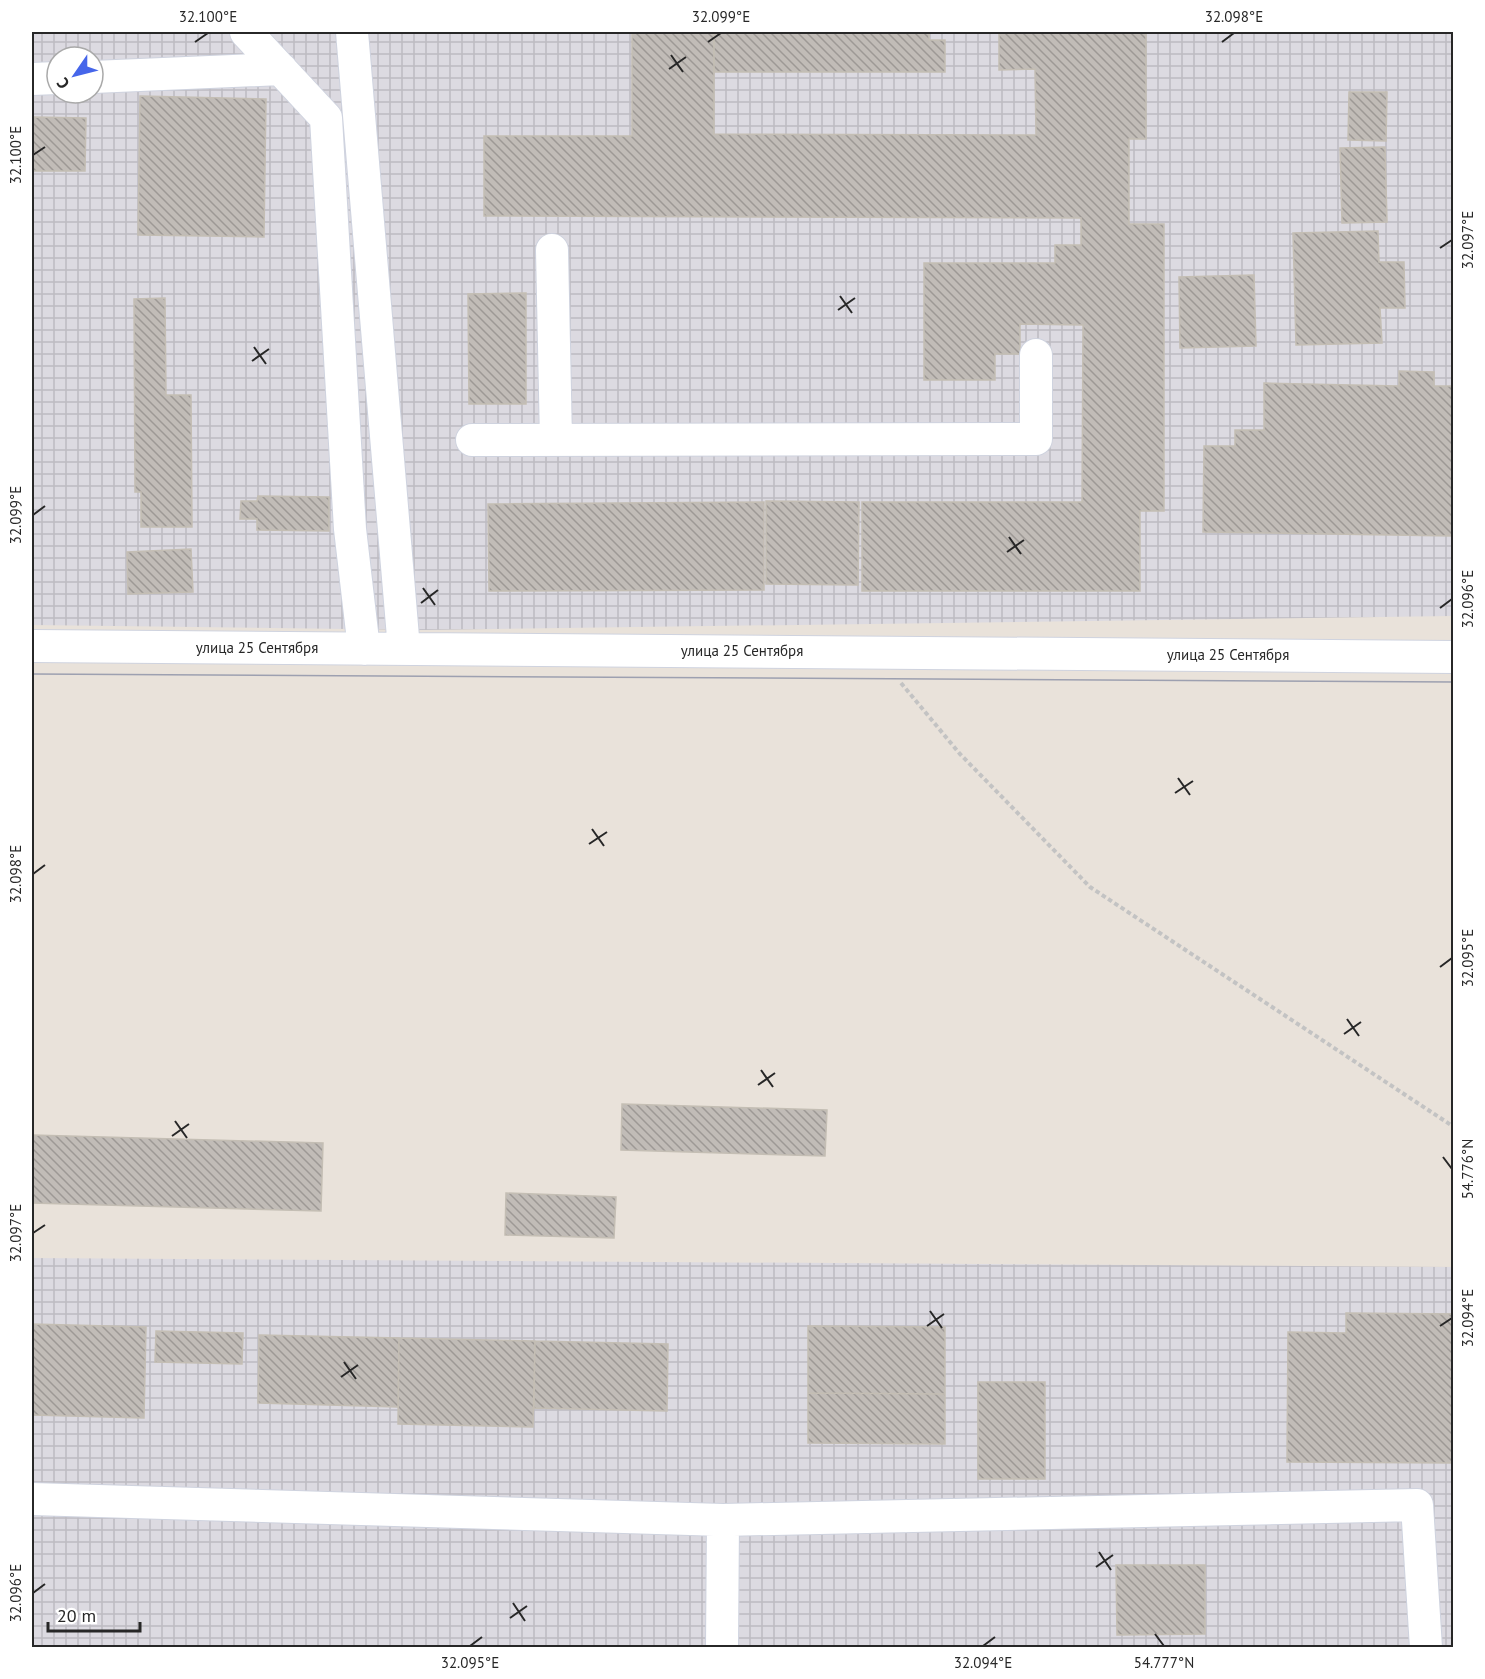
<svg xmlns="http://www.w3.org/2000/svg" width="1485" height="1679" font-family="'PT Sans',sans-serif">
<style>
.industrial{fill:url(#industrial-grid);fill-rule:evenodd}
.building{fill:url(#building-back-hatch);stroke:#c4beb4;stroke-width:1.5}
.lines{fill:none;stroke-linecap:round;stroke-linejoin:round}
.minor-casing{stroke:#cfd3df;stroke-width:34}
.path{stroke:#c3c3c3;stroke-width:4;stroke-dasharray:4.5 3;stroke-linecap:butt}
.minor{stroke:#fff;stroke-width:32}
.tram{stroke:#9da0b0;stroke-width:1.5}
.ticks{fill:none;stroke:#272727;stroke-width:2}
.labels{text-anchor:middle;stroke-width:5;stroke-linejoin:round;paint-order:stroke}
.street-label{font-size:15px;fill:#272727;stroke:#fff}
.neatline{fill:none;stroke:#272727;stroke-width:2}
.ticks-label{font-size:15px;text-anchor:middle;fill:#272727}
</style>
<defs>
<pattern id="industrial-grid" width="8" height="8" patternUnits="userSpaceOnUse" patternTransform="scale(1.5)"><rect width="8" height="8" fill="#dcdae1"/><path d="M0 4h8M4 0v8" fill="none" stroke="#bdbbc1"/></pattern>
<pattern id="building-back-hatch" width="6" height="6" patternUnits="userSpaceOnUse" patternTransform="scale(1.5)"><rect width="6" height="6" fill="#c1bcb7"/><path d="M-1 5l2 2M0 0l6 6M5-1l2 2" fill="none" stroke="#9d9995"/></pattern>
</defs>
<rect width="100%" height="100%" fill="#e9e2da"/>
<path class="industrial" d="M 32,32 L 1453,32 L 1453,616 L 423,630 L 32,625 ZM 57,57 L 93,57 L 93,93 L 57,93 Z
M 32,1258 L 1453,1267 L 1453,1647 L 32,1647 Z"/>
<path class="building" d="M 632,32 L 714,32 L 714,134 L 1036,135 L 1035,69 L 999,70 L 999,32 L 1146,32 L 1146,139 L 1129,139 L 1129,224 L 1164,224 L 1164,511 L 1140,511 L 1140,591 L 862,591 L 862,502 L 1082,502 L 1083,325 L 1020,324 L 1020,354 L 995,354 L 995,380 L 924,380 L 924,263 L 1055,263 L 1055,245 L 1081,245 L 1081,218 L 484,216 L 484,136 L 632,136 Z
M 714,32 L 929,32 L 929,40 L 945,40 L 945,72 L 714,72 Z
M 1349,92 L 1387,92 L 1386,141 L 1348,140 Z
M 140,96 L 266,99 L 264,237 L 138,235 Z
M 32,117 L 86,118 L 85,171 L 32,171 Z
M 1385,147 L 1387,222 L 1342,223 L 1340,148 Z
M 1378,231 L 1379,262 L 1404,262 L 1405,308 L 1380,308 L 1382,343 L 1296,345 L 1293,233 Z
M 1254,275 L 1256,346 L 1180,348 L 1179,277 Z
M 526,293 L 526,404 L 469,404 L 468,294 Z
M 165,298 L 166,395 L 191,395 L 192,527 L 141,527 L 141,492 L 135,492 L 134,299 Z
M 1399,371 L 1434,372 L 1434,386 L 1454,386 L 1452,536 L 1203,532 L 1204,446 L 1235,446 L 1235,430 L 1264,430 L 1264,383 L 1399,386 Z
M 258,496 L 329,497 L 329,531 L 257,530 L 257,519 L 240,519 L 241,501 L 257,501 Z
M 766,501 L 859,502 L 858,585 L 766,584 Z
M 764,502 L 764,590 L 489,591 L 488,504 Z
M 191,549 L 193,592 L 128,594 L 127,552 Z
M 622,1104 L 827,1110 L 825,1156 L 621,1150 Z
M 32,1135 L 323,1143 L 321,1211 L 32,1203 Z
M 506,1193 L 616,1197 L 614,1238 L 505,1235 Z
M 1346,1313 L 1454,1314 L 1454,1463 L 1287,1462 L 1288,1332 L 1346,1333 Z
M 32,1324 L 146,1327 L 144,1418 L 32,1415 Z
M 808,1326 L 945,1327 L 945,1394 L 808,1393 Z
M 156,1331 L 243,1333 L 242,1364 L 155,1362 Z
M 259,1335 L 399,1338 L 398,1407 L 258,1403 Z
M 399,1338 L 535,1341 L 533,1427 L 398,1424 Z
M 535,1341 L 668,1344 L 667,1411 L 534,1408 Z
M 978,1382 L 1045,1382 L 1045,1479 L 978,1479 Z
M 808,1393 L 945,1394 L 945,1444 L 808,1443 Z
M 1116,1565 L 1205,1565 L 1205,1634 L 1117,1635 Z"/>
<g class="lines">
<g class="minor-casing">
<path id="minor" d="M 246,32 L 326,118 L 350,529 L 364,649
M 352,32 L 404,649
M 93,77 L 281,69
M 32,79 L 57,78
M 552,250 L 556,440
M 472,440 L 1036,439 L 1036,355
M 32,646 L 1454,657
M 32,1499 L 723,1520 L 1417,1505 L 1426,1648
M 722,1648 L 723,1520"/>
</g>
<path class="path" d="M 901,683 L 960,754 L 1090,887 L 1454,1127"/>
<use href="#minor" class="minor"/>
<path class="tram" d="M 32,674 L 1454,682"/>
</g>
<path class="ticks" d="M 195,42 L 208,33M 708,42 L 721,33M 1222,42 L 1234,33M 671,55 L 683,72M 669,69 L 686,57M 33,155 L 45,147M 1440,248 L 1452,240M 840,296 L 852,313M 838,310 L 855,298M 254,347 L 266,364M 252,361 L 269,349M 33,515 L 45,506M 1009,537 L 1021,554M 1007,552 L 1024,540M 423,588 L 435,605M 421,603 L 438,590M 1440,608 L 1452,599M 1178,778 L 1190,795M 1175,793 L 1193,781M 592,829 L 604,846M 589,844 L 607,832M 33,874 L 45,865M 1440,967 L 1452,958M 1347,1019 L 1359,1036M 1344,1034 L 1361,1022M 761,1070 L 773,1087M 758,1085 L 775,1073M 175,1121 L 187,1138M 172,1136 L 189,1124M 1443,1157 L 1452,1169M 33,1233 L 45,1225M 930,1311 L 942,1328M 927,1326 L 944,1314M 1440,1326 L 1452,1318M 344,1362 L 356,1379M 341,1377 L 358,1365M 1099,1552 L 1111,1570M 1096,1567 L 1113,1555M 33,1593 L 45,1584M 513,1603 L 525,1621M 510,1618 L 527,1606M 1155,1634 L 1164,1646M 470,1646 L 482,1637M 983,1646 L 995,1637"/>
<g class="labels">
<g class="street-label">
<text x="257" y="653">улица 25 Сентября</text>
<text x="742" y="656">улица 25 Сентября</text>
<text x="1228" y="660">улица 25 Сентября</text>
</g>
</g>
<rect width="1485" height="1679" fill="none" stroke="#ffffff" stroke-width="66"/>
<g transform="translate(75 75) rotate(235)"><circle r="28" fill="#ffffff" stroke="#a9a9a9" stroke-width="1.5"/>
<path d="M0-4.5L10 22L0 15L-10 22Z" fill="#4666ea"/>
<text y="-9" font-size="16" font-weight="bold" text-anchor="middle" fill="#272727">С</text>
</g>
<path d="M48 1622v9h92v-9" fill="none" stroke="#272727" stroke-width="3"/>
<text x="57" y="1622" font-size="18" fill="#272727" stroke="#ffffff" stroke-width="4.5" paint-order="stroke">20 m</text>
<rect x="33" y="33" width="1419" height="1613" class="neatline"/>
<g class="ticks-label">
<text x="208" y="22">32.100°E</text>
<text x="721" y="22">32.099°E</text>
<text x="1234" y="22">32.098°E</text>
<text transform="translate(16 155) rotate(-90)" y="5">32.100°E</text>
<text transform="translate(1468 240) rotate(-90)" y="5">32.097°E</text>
<text transform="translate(16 515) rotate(-90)" y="5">32.099°E</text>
<text transform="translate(1468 599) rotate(-90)" y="5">32.096°E</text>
<text transform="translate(16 874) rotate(-90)" y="5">32.098°E</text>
<text transform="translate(1468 958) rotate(-90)" y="5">32.095°E</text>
<text transform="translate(1468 1169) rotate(-90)" y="5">54.776°N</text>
<text transform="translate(16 1233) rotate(-90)" y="5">32.097°E</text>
<text transform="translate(1468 1318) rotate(-90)" y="5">32.094°E</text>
<text transform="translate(16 1593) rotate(-90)" y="5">32.096°E</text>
<text x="470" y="1668">32.095°E</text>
<text x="983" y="1668">32.094°E</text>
<text x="1164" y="1668">54.777°N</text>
</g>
</svg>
